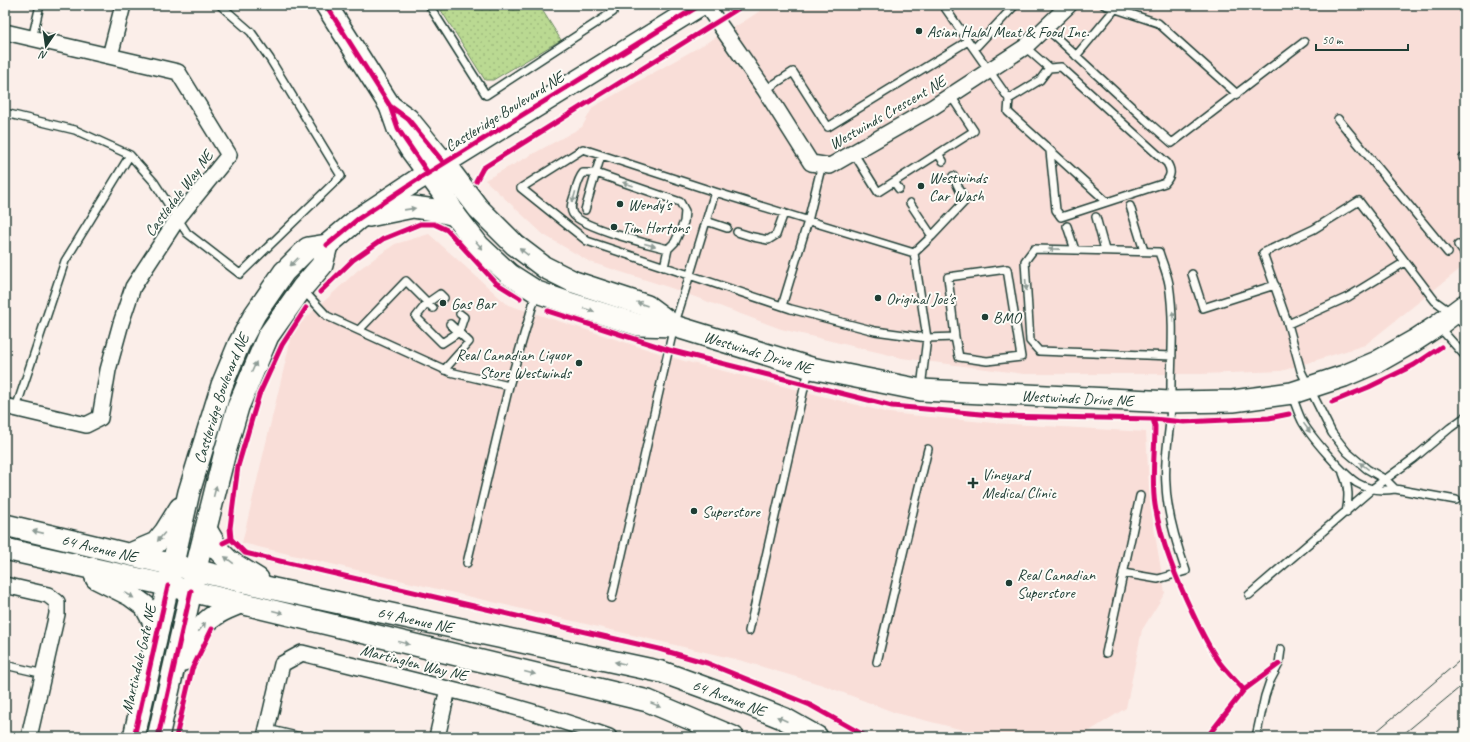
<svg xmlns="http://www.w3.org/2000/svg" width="1470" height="742" font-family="Caveat,sans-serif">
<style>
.built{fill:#f9ded8}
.park{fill:url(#park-dots);stroke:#6c8b63}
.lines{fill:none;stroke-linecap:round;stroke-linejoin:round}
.lane-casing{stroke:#1f3d34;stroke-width:10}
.street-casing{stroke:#1f3d34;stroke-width:18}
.secondary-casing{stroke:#1f3d34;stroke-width:24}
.lane{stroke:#fdfcf7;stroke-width:7}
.street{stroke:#fdfcf7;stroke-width:15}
.secondary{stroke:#fdfcf7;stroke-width:21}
.tram{stroke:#1f3d34;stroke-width:1}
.cycleway-casing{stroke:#fdfcf7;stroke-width:8}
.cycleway{stroke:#d6006c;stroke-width:5}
.oneway{fill:#8e9c96}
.poi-dot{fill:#1f3d34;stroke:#fdfcf7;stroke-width:1.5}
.labels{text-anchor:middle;stroke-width:4;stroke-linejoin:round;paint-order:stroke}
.poi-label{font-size:16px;fill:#1f3d34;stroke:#fdfcf7;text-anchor:start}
.street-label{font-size:16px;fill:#1f3d34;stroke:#fdfcf7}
</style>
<defs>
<pattern id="park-dots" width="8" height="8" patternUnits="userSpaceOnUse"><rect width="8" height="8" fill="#bad992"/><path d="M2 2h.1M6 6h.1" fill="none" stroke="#9fbb7e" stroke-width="1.8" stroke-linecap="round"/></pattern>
</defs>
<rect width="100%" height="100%" fill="#fbeee9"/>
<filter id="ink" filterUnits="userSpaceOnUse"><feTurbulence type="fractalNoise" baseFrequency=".025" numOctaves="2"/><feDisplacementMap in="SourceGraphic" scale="8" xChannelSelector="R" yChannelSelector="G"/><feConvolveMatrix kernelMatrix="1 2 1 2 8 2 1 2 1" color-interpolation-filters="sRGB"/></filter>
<g filter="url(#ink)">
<path class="built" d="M 769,5 L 1465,5 L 1465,265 L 1365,345 L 1281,371 L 1201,374 L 1024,374 L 902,358 L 781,329 L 671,288 L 590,262 L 544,235 L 485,180 L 582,127 L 593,107 L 743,22 Z
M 429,234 L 508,305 L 684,361 L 889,413 L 994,423 L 1146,432 L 1150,505 L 1165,593 L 1142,630 L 1126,708 L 1080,737 L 991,737 L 896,713 L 823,685 L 743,661 L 242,543 L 293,330 L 358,270 L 395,244 Z"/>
<path class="park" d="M 441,5 L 539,5 L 561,40 L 493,80 L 485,80 L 439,7 Z"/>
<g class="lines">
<g class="lane-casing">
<path id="lane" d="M 429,5 L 486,95 L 613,12 L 609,5
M 943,5 L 1009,99 L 1040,80 L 1049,68 L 1025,47
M 1104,5 L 1158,23 L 1237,94
M 1045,27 L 1148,122 L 1172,143 L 1304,42
M 32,39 L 40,5
M 974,49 L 1015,5
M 1076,56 L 1115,9
M 765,90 L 793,72 L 828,127 L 968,41
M 1009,99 L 1008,112 L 1107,202 L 1165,183 C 1171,176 1172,171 1167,163 L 1061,67 L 1049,68
M 5,113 L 75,130 L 130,155 L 65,261 L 16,408
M 1338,119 L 1448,253
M 1050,151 L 1056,210 L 1061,217 L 1107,202
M 853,152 L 878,192 L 974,131 L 951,96
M 938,154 L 943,161
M 130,155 L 154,182 L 187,233 L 240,274 L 341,176 L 270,59 L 251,32 L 220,5
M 1463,158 L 1465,157
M 894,182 L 899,189
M 910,203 L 932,236 L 914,253
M 1130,206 L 1144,251
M 585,210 L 601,155
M 1096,217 L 1105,250
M 706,221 L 727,228
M 1067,226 L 1075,250
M 737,232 L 753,237 L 768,240 L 776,235 L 784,213
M 932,236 L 965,201 L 953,176
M 1458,245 L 1465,254
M 664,267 L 668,249 L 675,242 L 684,222 L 685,211 L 680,202 L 596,173 L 583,173 C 578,179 577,185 575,193 C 573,200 569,207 573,214 C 581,227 651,245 668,249
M 1192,274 L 1203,308 L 1275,285
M 303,290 L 327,316 L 450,372 L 509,386
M 444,298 L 440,294 L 427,303 L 416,317 L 442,343 L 459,332 L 464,317 L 460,314
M 782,306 L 808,221 L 822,164
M 1288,324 L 1348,297 L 1405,262
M 1439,327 L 1465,356
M 359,330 L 406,281 L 433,308
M 444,370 L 469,342 L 450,324
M 921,388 L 927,338 L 955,337 L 959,357 L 987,361 L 1021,357 L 1007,269 L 948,277 L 955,337
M 1292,395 C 1295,404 1298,413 1302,421 C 1310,436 1343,474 1357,483 C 1369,490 1382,491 1395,489 L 1456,500
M 1343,473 C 1349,487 1349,498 1346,513
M 1395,489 L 1386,480 L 1367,469 L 1347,452 L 1332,433 L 1301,371 L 1288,324 L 1263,253 L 1314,229 L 1359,201 L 1435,301 L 1453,314 L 1465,326
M 467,563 L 509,386 L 536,294
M 1123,573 L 1158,579 L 1186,571 C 1176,543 1167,514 1166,485 C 1164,463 1168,442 1170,421 C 1171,408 1171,394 1171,381 C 1172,348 1174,317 1169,284 C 1167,273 1162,262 1159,252 L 1034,249 L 1025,261 L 1030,341 L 1039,351 L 1172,356
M 1249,595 L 1372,489 L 1413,459 L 1450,428 L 1465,417
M 612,598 L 674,326 C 688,282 701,237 715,192 L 583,149 L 521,188 L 587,241 L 791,309 L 875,331 L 927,338 L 914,253 L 715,192
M 749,631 L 805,384 L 810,370
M 1106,653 L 1140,496
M 877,662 L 928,449
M 5,665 L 44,674
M 267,729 L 301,737
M 1256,737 L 1265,696 L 1270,681 L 1279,664 L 1281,649"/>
</g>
<g class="street-casing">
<path id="street" d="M 706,5 L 765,90 L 811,163 L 830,166 L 933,107 L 1025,47 L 1069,5
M 5,32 L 178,72 L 229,155 L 178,218 L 133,287 L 121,323 L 108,370 L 100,418 L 86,425 L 5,406
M 110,56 L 123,5
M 5,585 L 48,595 L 57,602 L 57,614 L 29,737
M 265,737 L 282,664 L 302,653 C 405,679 509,701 609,737
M 437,737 L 448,689"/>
</g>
<g class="secondary-casing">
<g id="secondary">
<path id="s1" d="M 326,5 L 390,106 L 398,129 L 411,150 L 442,192 L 455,215 L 479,246 L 509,274 L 537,292 L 569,303 L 639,325 L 674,326 L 811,368 L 921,390 L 1171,402 L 1233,401 L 1292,393 L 1344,376 L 1377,362 L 1414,341 L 1437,326 L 1465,305"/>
<path d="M 390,106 L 408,119 L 444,163 L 478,208 L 515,245 L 544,267 L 574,282 L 647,306 L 674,326"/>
<path d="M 369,216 L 413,207 L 435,210 L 455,215"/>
<path id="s2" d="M 5,525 L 274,589 L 662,672 L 725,695 L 785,719 L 817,737"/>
<path d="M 206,529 L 219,551 L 229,561 L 258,579"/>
<path d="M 5,549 L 153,582 L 648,701 L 733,737"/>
<path d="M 130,554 L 156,543 L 165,532 L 180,508"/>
<path d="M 96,578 L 130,595 L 145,606 L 158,630"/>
<path d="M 183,660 C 192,645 198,626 214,616 C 221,610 231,607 240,603"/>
<path id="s3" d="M 134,737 L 189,492 L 222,385 L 239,344 L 255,314 L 284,272 L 308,248 L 327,245 L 358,219 L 417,180 L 700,5"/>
<path d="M 158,737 L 199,556 L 225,452 L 238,407 L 268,336 L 302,288 L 322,265 L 327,245"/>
</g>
</g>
<use href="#lane" class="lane"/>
<use href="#street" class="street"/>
<use href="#secondary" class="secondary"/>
<path class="tram" d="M 1370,737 L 1465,656
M 1400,737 L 1465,683"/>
<g class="cycleway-casing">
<path id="cycleway" d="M 326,5 L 390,106 L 398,129 L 428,173
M 390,106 L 408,119 L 444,163
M 476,181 L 483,168 L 744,5
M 327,245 L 358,219 L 417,180 L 700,5
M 320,292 L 353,260 L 383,239 L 420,224 L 434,224 L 447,230 L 496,283 L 520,298
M 548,311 L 669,350 L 892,406 L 1003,416 L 1153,419 L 1184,422 L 1269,418 L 1289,414
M 1332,402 L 1369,387 L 1414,365 L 1441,347
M 1153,419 L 1155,426 C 1155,452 1151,480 1155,505 C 1161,543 1177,580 1193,614 C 1201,631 1209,648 1220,663 C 1227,672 1236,681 1244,690
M 231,539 L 245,553 L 659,649 L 707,663 L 810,705 L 867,737
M 223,543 L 231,539 L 230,528 L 238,466 L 259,395 L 282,345 L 306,308
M 134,737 L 168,586
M 158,737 L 191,591
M 176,737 L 192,669 L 212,629
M 1207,737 L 1244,690 L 1279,664"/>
</g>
<use href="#cycleway" class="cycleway"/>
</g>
<defs><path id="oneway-solid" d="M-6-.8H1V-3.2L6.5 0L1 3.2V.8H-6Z"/></defs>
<g class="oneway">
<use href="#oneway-solid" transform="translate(628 184) rotate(-161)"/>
<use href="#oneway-solid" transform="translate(574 197) rotate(106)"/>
<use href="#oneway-solid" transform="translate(410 209) rotate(-8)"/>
<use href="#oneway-solid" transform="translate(479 245) rotate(48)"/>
<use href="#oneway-solid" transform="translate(650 245) rotate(14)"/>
<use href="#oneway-solid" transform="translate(1054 249) rotate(-179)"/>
<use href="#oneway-solid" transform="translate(524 252) rotate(-143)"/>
<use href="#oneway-solid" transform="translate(294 262) rotate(135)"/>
<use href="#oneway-solid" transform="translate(1026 285) rotate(86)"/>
<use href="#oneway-solid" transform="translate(642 304) rotate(-160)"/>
<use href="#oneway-solid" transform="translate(589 310) rotate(17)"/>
<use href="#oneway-solid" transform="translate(1173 317) rotate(-94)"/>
<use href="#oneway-solid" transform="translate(254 367) rotate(-66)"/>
<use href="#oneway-solid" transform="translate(1307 428) rotate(54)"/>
<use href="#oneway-solid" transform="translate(1364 466) rotate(-142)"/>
<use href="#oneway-solid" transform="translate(215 491) rotate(-76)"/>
<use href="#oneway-solid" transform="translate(38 532) rotate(-167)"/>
<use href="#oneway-solid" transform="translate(161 537) rotate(130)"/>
<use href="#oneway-solid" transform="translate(229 560) rotate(-143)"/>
<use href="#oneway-solid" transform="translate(129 595) rotate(32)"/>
<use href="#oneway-solid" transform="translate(278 612) rotate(14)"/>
<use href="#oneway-solid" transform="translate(202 627) rotate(-52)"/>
<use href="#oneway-solid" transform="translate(404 643) rotate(14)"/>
<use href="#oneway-solid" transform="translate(620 663) rotate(-168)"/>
<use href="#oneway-solid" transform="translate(530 673) rotate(14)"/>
<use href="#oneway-solid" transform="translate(656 705) rotate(22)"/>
<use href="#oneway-solid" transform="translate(782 719) rotate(-156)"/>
</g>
</g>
<g class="poi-dot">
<circle cx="919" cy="31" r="4"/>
<circle cx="921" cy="186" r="4"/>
<circle cx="620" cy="204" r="4"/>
<circle cx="614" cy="227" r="4"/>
<circle cx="878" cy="298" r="4"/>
<circle cx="443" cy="303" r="4"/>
<circle cx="985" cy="317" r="4"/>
<circle cx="579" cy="363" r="4"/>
<path d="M971 477h4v4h4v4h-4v4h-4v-4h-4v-4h4z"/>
<circle cx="694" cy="511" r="4"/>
<circle cx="1009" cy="583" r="4"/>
</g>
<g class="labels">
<g class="poi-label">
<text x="927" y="37">Asian Halal Meat &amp; Food Inc.</text>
<text x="929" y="183">Westwinds<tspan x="929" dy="18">Car Wash</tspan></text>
<text x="628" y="210">Wendy's</text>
<text x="622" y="233">Tim Hortons</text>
<text x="886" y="304">Original Joe's</text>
<text x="451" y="309">Gas Bar</text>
<text x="993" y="323">BMO</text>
<text x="571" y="360" text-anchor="end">Real Canadian Liquor<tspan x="571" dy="18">Store Westwinds</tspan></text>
<text x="982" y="480">Vineyard<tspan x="982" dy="18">Medical Clinic</tspan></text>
<text x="702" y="517">Superstore</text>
<text x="1017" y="580">Real Canadian<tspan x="1017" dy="18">Superstore</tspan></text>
</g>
<g class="street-label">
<text transform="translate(504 111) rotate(-32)" y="6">Castleridge Boulevard NE</text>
<text transform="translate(887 112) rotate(-30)" y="6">Westwinds Crescent NE</text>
<text transform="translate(178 193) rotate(-53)" y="6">Castledale Way NE</text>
<text dy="6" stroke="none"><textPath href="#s1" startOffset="591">Westwinds Drive NE</textPath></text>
<text dy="6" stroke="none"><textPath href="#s1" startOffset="915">Westwinds Drive NE</textPath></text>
<text dy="6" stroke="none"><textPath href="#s3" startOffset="350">Castleridge Boulevard NE</textPath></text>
<text dy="6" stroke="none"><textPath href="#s2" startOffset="97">64 Avenue NE</textPath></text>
<text dy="6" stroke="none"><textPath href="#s2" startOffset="421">64 Avenue NE</textPath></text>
<text transform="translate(138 659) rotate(-77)" y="6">Martindale Gate NE</text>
<text transform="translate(414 662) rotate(14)" y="6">Martinglen Way NE</text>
<text dy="6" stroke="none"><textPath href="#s2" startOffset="745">64 Avenue NE</textPath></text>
</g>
</g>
<rect width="1470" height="742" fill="none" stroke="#fdfcf7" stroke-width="20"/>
<rect x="10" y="10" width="1450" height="722" fill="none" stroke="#1f3d34" stroke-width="1.5" filter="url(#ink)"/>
<g transform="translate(46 46) rotate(193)" stroke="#fdfcf7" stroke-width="3" paint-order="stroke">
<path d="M0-3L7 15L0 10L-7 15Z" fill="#1f3d34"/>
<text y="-6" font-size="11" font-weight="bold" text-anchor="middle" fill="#1f3d34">N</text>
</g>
<path d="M1316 44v6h92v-6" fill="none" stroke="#1f3d34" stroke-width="2"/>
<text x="1322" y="44" font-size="12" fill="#1f3d34" stroke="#fdfcf7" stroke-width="3" paint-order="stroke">50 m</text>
</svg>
